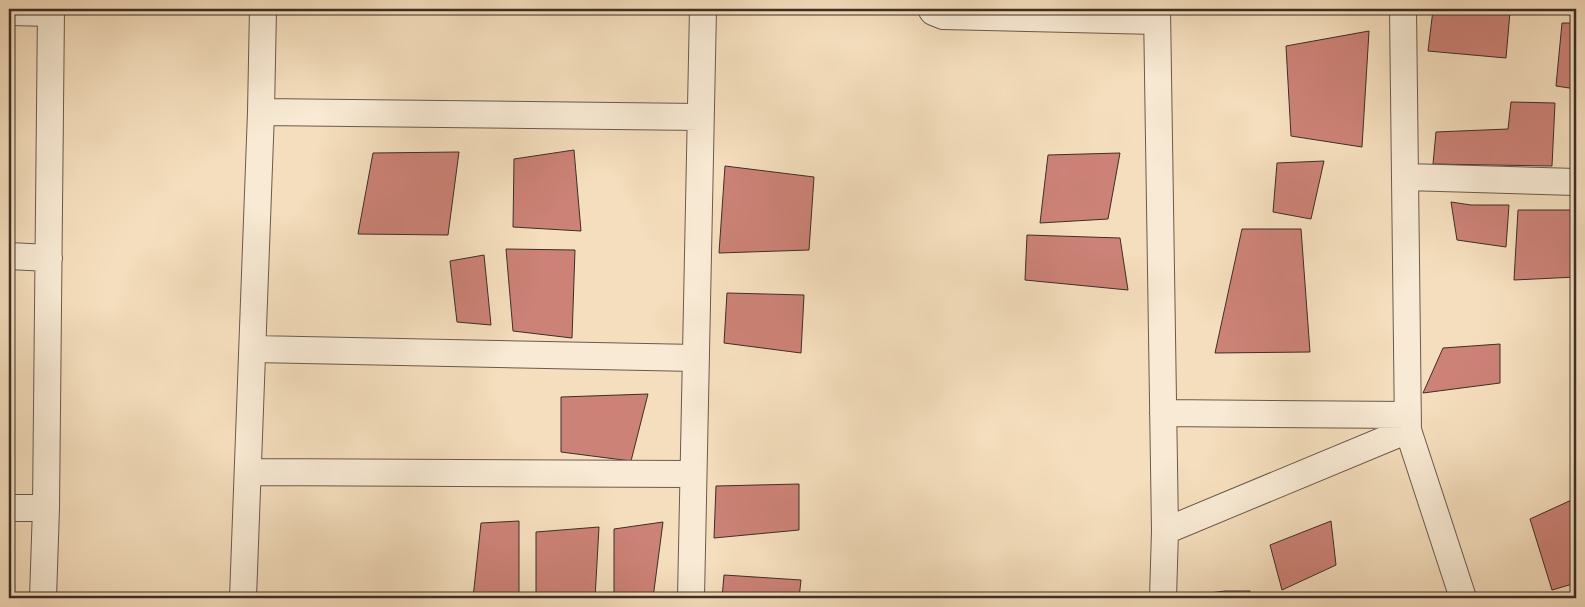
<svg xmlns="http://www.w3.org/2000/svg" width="1585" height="607" font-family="'Gentium Book Plus',serif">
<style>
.building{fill:#cc8277;stroke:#3d2e26}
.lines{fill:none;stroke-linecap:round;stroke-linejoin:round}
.minor-casing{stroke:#6b5a4c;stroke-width:28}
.minor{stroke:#f8ead4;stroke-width:26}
</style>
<rect width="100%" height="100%" fill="#f5debd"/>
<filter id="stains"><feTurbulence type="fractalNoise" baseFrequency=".004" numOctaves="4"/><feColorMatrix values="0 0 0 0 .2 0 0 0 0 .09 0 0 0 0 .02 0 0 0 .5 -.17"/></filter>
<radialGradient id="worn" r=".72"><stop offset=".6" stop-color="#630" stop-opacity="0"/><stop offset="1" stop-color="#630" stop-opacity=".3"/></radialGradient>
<path class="building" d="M 1433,10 L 1510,12 L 1506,58 L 1428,51 Z
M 1562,23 L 1576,23 L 1576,89 L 1556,86 Z
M 1369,31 L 1362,147 L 1291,136 L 1286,46 Z
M 1511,102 L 1555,103 L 1552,166 L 1433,164 L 1436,132 L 1508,129 Z
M 574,150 L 581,231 L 513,227 L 514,159 Z
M 459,152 L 448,235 L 358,234 L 373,153 Z
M 1120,153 L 1108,219 L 1040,223 L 1048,155 Z
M 1324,161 L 1311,219 L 1273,212 L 1277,163 Z
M 725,166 L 814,177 L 809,250 L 719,253 Z
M 1451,202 L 1471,205 L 1509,205 L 1506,247 L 1457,240 Z
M 1518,210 L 1576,210 L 1576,277 L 1514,280 Z
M 1242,229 L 1301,229 L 1310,352 L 1215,353 Z
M 1027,235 L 1120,238 L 1128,290 L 1025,280 Z
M 506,249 L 575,250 L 572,338 L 513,331 Z
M 484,255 L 491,325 L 457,322 L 450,261 Z
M 727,293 L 804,295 L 801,353 L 724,343 Z
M 1500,344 L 1500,383 L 1423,393 L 1443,348 Z
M 648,394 L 631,461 L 561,452 L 561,397 Z
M 799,484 L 799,530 L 714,538 L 716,486 Z
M 1576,498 L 1576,583 L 1552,590 L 1530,519 Z
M 519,521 L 519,598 L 473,598 L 481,523 Z
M 1331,521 L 1336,565 L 1282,590 L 1270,545 Z
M 663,522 L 653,598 L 614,598 L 614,529 Z
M 599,527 L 595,598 L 536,598 L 536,532 Z
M 724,575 L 801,580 L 799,598 L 722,598 Z
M 1225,591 L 1250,591 L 1251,598 L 1210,598 L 1209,593 Z"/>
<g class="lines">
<g class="minor-casing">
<path id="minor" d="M 931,9 L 933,12 L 943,16 L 1157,21
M 1157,9 L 1165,531 L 1163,598
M 1403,9 L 1408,430 L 1463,598
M 9,12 L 51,13
M 261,112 L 700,117
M 1406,177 L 1576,182
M 9,256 L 49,258
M 253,349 L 696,358
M 1163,413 L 1407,415
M 248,472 L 693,474
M 9,508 L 46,508
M 1165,531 L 1408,430
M 43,598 L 46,508 L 51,9
M 243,598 L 261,112 L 263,9
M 691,598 L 703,9"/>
</g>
<use href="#minor" class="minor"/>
</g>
<rect width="1585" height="607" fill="none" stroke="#f5debd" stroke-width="30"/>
<rect x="10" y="10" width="1565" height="587" fill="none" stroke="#3d2e26" stroke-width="2.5"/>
<rect x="15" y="15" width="1555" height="577" fill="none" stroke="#3d2e26"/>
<rect width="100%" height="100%" filter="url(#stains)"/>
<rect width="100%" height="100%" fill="url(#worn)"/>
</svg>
